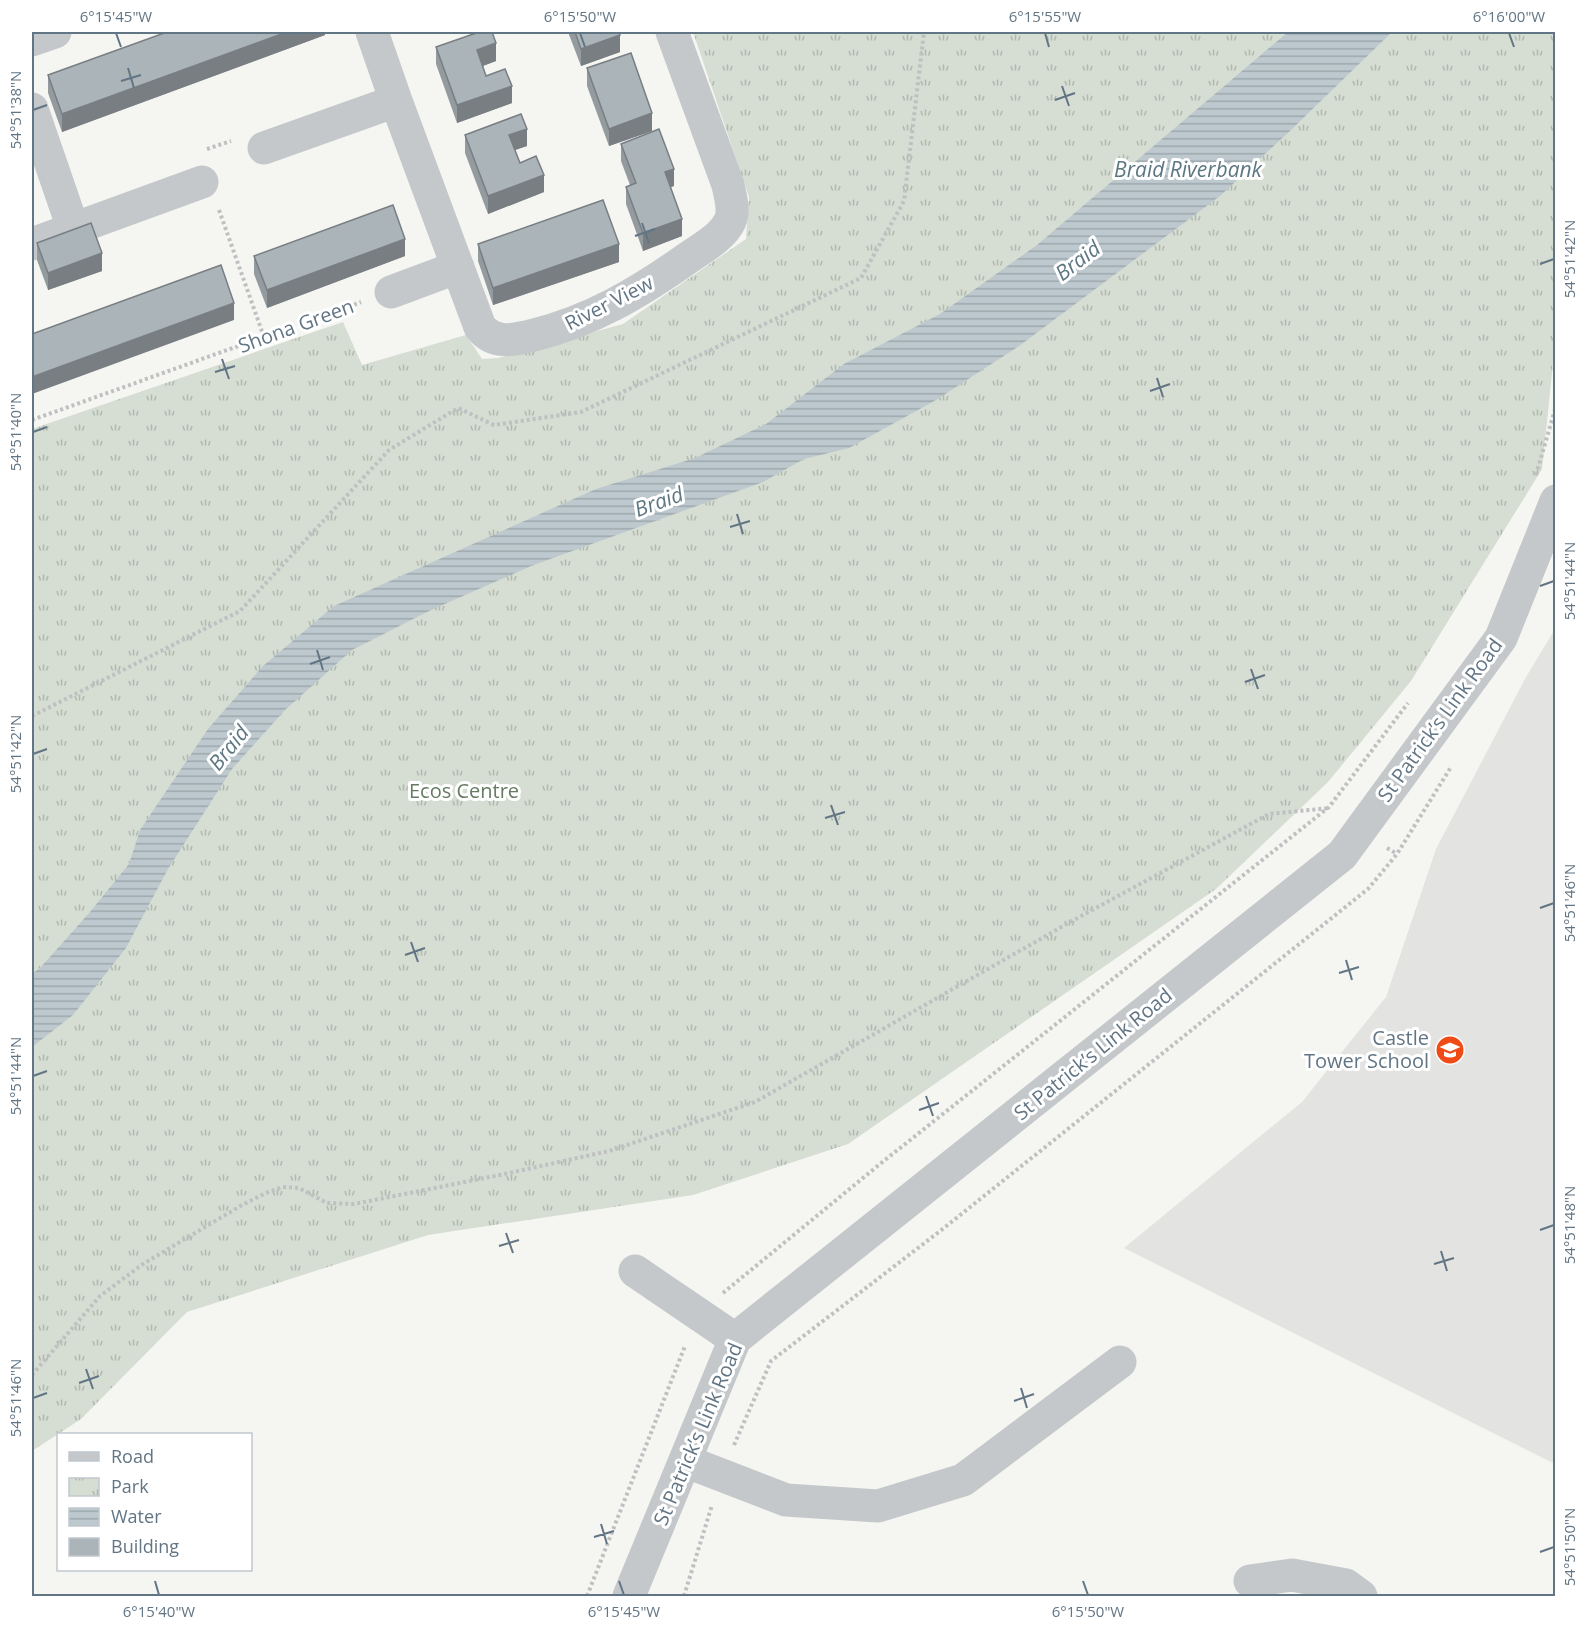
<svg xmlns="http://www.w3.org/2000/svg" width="1587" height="1628" font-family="'Open Sans',sans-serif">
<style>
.built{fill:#e3e4e2}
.park{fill:url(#park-tufts)}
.water{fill:url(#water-rules)}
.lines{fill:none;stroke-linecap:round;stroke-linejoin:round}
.path{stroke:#bec0c2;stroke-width:4;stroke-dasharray:3 3;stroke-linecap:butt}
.minor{stroke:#c4c8cb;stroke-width:33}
.wall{fill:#939b9f}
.shaded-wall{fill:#787e82}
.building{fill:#abb4b9;stroke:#787e82;stroke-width:1.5}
.ticks{fill:none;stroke:#627584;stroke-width:2}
.labels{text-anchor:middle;stroke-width:6;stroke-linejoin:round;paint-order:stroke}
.street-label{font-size:20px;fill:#627584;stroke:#fff}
.park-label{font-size:20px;fill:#667b61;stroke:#fff}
.poi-label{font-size:20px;fill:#627584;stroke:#fff;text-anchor:end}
.water-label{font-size:21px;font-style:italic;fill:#5d7782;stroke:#fff}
.neatline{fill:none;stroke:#627584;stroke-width:2}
.ticks-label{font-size:15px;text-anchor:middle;fill:#627584}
</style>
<defs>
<pattern id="park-tufts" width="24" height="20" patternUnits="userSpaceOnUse" patternTransform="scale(1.5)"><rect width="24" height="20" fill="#d6ddd2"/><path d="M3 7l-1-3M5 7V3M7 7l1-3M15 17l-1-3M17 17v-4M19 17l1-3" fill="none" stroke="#b1b8b0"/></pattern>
<pattern id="water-rules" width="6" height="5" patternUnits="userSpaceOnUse" patternTransform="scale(1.5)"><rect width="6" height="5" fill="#bdc9ce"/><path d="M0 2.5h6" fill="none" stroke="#9da8ad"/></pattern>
</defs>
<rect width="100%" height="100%" fill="#f5f5f1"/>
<path class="built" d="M 1555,629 L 1555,1464 L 1124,1248 L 1302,1102 L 1386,997 L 1436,849 L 1526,677 Z"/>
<path class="park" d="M 693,32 L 1555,32 L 1556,335 L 1542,469 L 1411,681 L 1328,782 L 1216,889 L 848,1144 L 693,1195 L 428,1235 L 187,1312 L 81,1419 L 32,1451 L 32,429 L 343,322 L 362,365 L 466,335 L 482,359 L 498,358 L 623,324 L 746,239 L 749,197 Z"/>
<path class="water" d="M 1288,32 L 1392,32 L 1292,129 L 1220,196 L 1019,346 L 936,400 L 849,448 L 804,459 L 763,482 L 531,566 L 429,611 L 352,650 L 285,710 L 232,769 L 168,869 L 126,948 L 73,1015 L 32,1047 L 32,974 L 41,967 L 90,912 L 129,864 L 140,830 L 208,729 L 263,666 L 334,606 L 596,489 L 695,458 L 766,424 L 844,364 L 940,314 L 1037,245 Z"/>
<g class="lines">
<path class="path" d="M 207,149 L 231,141
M 219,210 L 264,337
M 32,420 L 361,302
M 1536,475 L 1556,406
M 32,716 L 240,611 L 389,450 L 458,408 L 494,425 L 581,412 L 861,278 L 904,201 L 924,32
M 1387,848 L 1397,854
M 723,1293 L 880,1164 L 1329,807 L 1408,703
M 32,1375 L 100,1296 L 143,1264 L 242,1205 L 266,1193 L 283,1187 L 299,1188 L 327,1203 L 354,1204 L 500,1175 L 609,1151 L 755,1102 L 1072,921 L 1269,814 L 1329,808
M 734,1445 L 771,1361 L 944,1228 L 1368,889 L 1397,854 L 1451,767
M 587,1596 L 685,1346
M 684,1596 L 712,1505"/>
<path class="minor" d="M 372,32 L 396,101 L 480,327 C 494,345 514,340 534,335 C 591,321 638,293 685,260 C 700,249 722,238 730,221 C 735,210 730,196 728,185 L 672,32
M 32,40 L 55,32
M 32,109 L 73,228
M 264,148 L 396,101
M 32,244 L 202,182
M 391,292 L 458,267
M 635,1271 L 735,1339
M 685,1461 L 786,1500 L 878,1506 L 963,1480 L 1120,1362
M 1250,1581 L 1292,1575 L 1346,1585 L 1361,1596
M 629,1596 L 735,1339 L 1342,855 L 1501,638 L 1556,501"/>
</g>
<path class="wall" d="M 325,32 L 325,35 L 62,132 L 48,93 L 48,75 Z
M 568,32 L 619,32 L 620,52 L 581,66 Z
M 436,47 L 496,61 L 483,66 L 486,76 L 512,103 L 457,123 L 436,64 Z
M 587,68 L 652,131 L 609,146 L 587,86 Z
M 465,135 L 527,146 L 515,150 L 520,163 L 544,192 L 488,214 L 465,153 Z
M 621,144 L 674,186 L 671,187 L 682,236 L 643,251 L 626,204 L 626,187 L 630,185 L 621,161 Z
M 37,243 L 102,271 L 48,290 L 37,260 Z
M 478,244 L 619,262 L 493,305 L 478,261 Z
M 254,256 L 405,256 L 267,308 L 254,274 Z"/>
<path class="shaded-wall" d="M 287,32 L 325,32 L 325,35 L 62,132 L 62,114 Z
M 620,35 L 620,52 L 581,66 L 581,49 Z
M 496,43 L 496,61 L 477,68 L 477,50 Z
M 512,86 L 512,103 L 457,123 L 457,105 Z
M 652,113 L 652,131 L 609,146 L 609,129 Z
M 527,129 L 527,146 L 509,152 L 509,135 Z
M 674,169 L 674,186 L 665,189 L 665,172 Z
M 544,175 L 544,192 L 488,214 L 488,196 Z
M 682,219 L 682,236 L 643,251 L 643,233 Z
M 405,239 L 405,256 L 267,308 L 267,290 Z
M 619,244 L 619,262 L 493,305 L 493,288 Z
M 102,253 L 102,271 L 48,290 L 48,273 Z
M 234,303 L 234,320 L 32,394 L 32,377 Z"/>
<path class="building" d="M 167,32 L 287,32 L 62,114 L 48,75 Z
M 479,32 L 492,32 L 496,43 L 477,50 L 486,76 L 505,69 L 512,86 L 457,105 L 436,47 Z
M 575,32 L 619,32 L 620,35 L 581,49 Z
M 631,53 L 652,113 L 609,129 L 587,68 Z
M 521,114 L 527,129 L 509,135 L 520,163 L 536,156 L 544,175 L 488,196 L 465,135 Z
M 659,129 L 674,169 L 665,172 L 682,219 L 643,233 L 626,187 L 636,183 L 621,144 Z
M 603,200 L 619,244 L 493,288 L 478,244 Z
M 393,205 L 405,239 L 267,290 L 254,256 Z
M 91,223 L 102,253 L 48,273 L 37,243 Z
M 221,265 L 234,303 L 32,377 L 32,334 Z"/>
<path class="ticks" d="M 116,33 L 121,47M 580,33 L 585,47M 1045,33 L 1049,47M 1509,33 L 1514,47M 128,68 L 134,88M 121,81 L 141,75M 1062,86 L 1069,106M 1055,100 L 1075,93M 33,110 L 47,105M 642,223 L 649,243M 635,236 L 655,229M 1540,264 L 1554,259M 222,359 L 229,379M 215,372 L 235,366M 1157,378 L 1163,397M 1150,391 L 1170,384M 33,432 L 47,427M 737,514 L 743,534M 730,527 L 750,521M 1540,586 L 1554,581M 317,650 L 323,670M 310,664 L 330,657M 1251,669 L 1258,689M 1245,682 L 1265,675M 33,754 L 47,749M 831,805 L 838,825M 825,818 L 845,812M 1540,908 L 1554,903M 411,942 L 418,962M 405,955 L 425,948M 1346,960 L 1352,980M 1339,973 L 1359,967M 33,1076 L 47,1071M 926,1096 L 933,1116M 919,1110 L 939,1103M 1540,1230 L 1554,1225M 506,1233 L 513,1253M 499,1246 L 519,1240M 1441,1251 L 1447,1271M 1434,1264 L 1454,1258M 86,1369 L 93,1389M 79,1383 L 99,1376M 1021,1388 L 1027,1408M 33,1398 L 47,1393M 1014,1401 L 1034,1394M 601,1524 L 607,1544M 594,1537 L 614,1531M 1540,1552 L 1554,1547M 155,1581 L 159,1595M 619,1581 L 624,1595M 1083,1581 L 1088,1595"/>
<defs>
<g id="school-disc" transform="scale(1.5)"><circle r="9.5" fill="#f04b16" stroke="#fff"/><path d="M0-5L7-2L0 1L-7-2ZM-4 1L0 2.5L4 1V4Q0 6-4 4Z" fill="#fff"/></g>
</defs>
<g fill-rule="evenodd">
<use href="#school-disc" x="1450" y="1050"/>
</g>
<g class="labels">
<g class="street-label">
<text transform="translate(609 303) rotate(-27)" y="7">River View</text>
<text transform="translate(296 326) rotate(-20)" y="7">Shona Green</text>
<text transform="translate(1440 720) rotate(-54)" y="7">St Patrick’s Link Road</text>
<text transform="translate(1093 1054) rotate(-39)" y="7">St Patrick’s Link Road</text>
<text transform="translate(698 1434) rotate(-67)" y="7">St Patrick’s Link Road</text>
</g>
<g class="park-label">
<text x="464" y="798">Ecos Centre</text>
</g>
<g class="poi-label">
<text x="1429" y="1045">Castle<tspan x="1429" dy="23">Tower School</tspan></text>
</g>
<g class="water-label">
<text x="1188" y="177">Braid Riverbank</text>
<text transform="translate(1078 261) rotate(-37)" y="7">Braid</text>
<text transform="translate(659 502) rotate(-20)" y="7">Braid</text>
<text transform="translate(229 748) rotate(-51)" y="7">Braid</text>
</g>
</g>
<rect width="1587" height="1628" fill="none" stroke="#ffffff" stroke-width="66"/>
<rect x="57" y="1433" width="195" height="138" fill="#ffffff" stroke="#c0c8ce" stroke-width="1.5"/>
<rect x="69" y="1452" width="30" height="9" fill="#c4c8cb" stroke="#c0c8ce" stroke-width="1.5"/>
<text x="111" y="1463" font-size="18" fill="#627584">Road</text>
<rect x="69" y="1478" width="30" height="18" fill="url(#park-tufts)" stroke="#c0c8ce" stroke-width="1.5"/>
<text x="111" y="1493" font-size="18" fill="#627584">Park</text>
<rect x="69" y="1508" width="30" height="18" fill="url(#water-rules)" stroke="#c0c8ce" stroke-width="1.5"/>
<text x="111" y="1523" font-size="18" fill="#627584">Water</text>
<rect x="69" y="1538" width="30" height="18" fill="#abb4b9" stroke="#c0c8ce" stroke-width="1.5"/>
<text x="111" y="1553" font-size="18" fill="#627584">Building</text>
<rect x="33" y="33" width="1521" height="1562" class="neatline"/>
<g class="ticks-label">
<text x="116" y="22">6°15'45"W</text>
<text x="580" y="22">6°15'50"W</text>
<text x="1045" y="22">6°15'55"W</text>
<text x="1509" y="22">6°16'00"W</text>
<text transform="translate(16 110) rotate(-90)" y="5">54°51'38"N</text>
<text transform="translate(1570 259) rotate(-90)" y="5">54°51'42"N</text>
<text transform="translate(16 432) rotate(-90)" y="5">54°51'40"N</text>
<text transform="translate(1570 581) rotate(-90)" y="5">54°51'44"N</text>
<text transform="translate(16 754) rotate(-90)" y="5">54°51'42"N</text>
<text transform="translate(1570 903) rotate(-90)" y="5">54°51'46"N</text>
<text transform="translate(16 1076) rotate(-90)" y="5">54°51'44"N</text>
<text transform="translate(1570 1225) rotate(-90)" y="5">54°51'48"N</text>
<text transform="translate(16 1398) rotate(-90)" y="5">54°51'46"N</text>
<text transform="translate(1570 1547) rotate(-90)" y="5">54°51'50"N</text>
<text x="159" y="1617">6°15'40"W</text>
<text x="624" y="1617">6°15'45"W</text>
<text x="1088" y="1617">6°15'50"W</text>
</g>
</svg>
